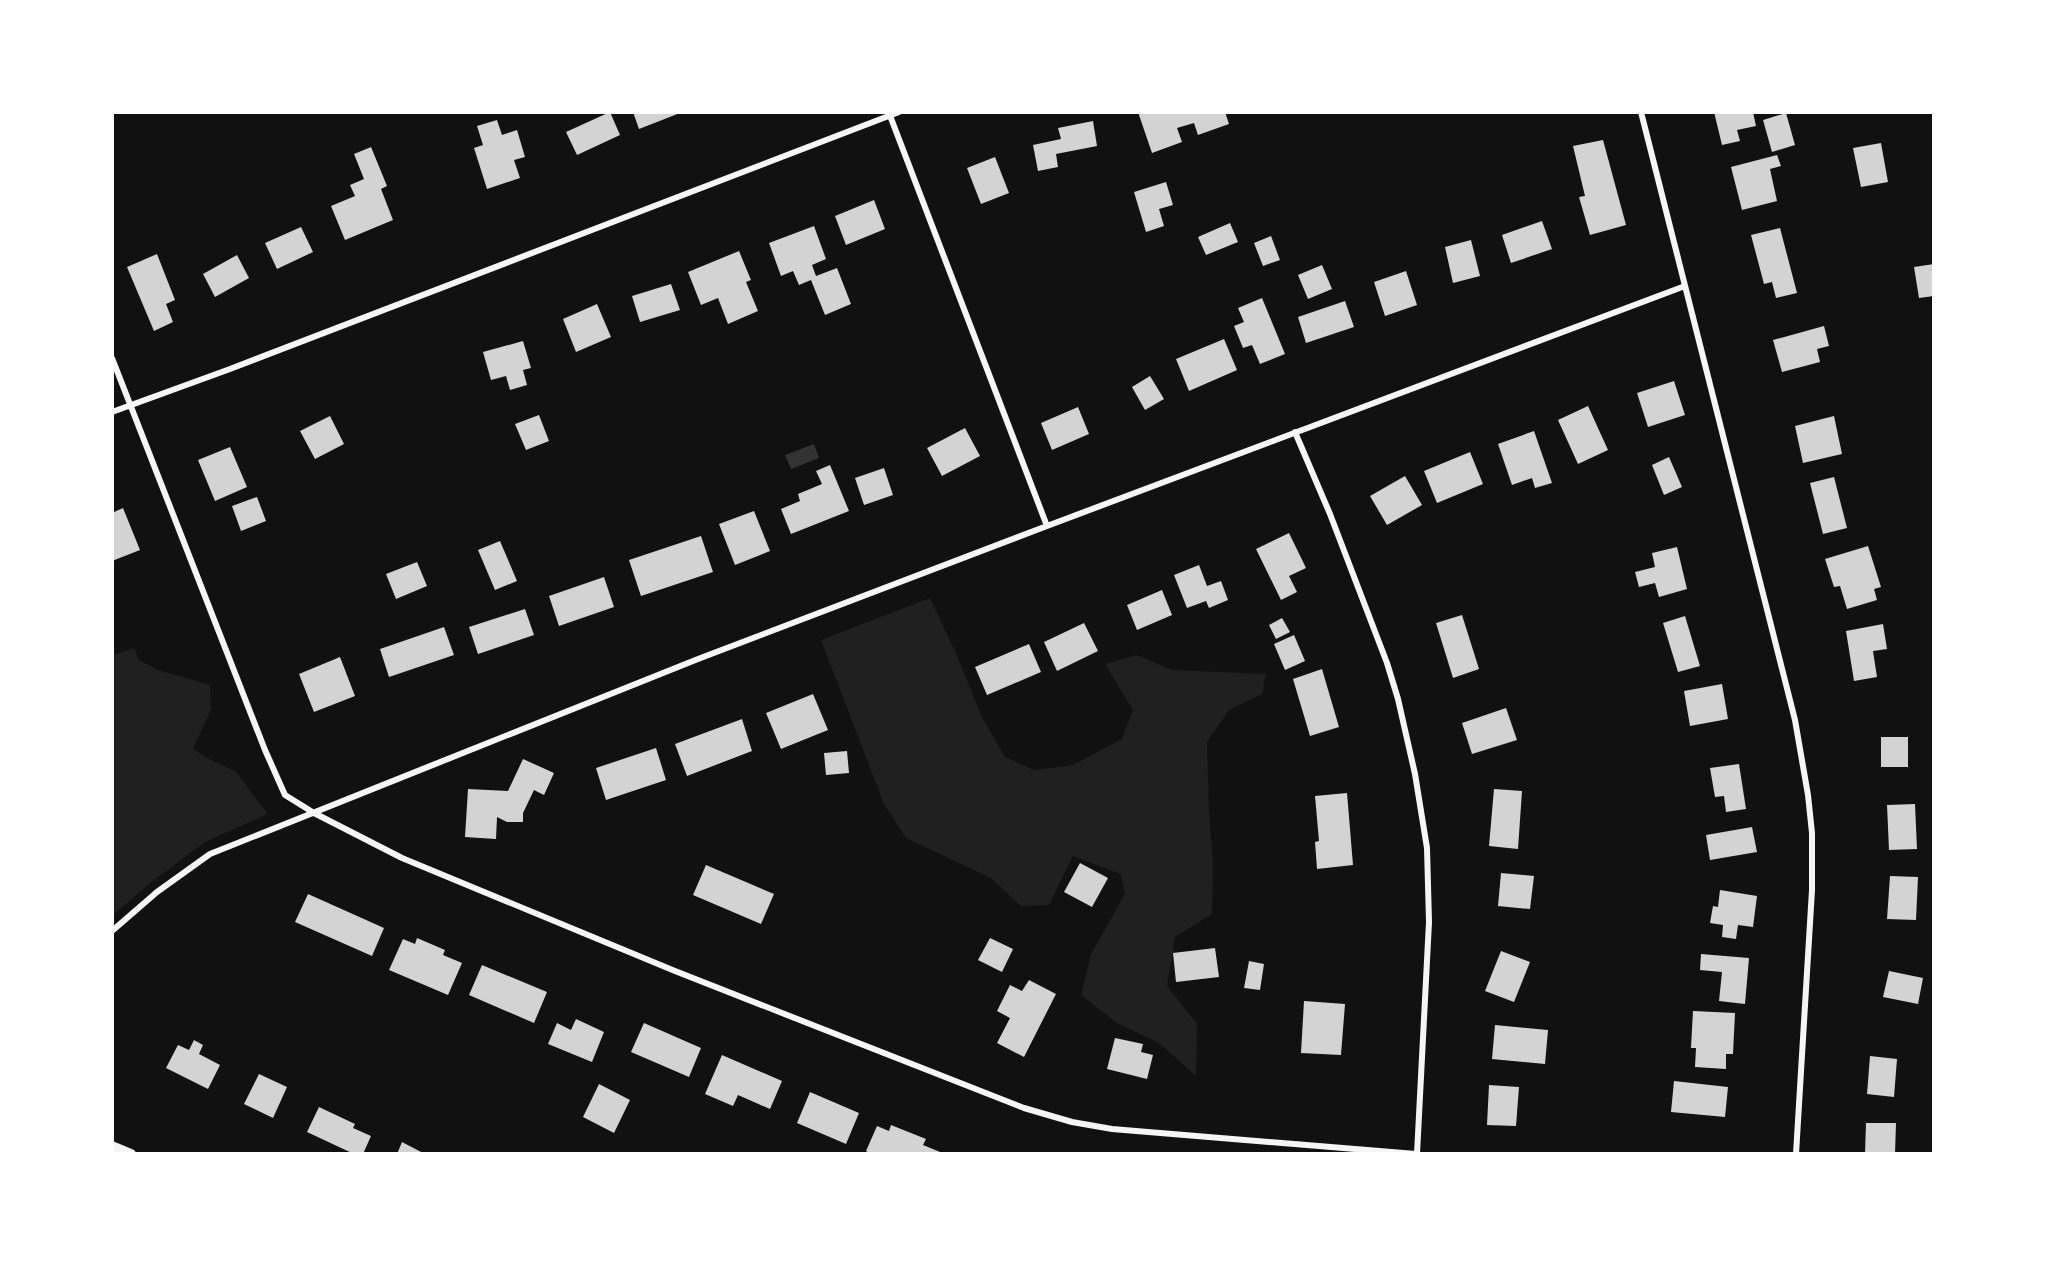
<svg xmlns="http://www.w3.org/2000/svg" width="2046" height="1266" font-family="Roboto,sans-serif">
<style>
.green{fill:#202020}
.water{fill:#333}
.building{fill:#d3d3d3}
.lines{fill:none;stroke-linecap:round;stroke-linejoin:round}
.minor{stroke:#f5f5f5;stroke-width:6}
.tertiary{stroke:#f5f5f5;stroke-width:10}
</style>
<rect width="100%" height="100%" fill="#111"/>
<path class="green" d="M 930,598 L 955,651 L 982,717 L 1005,757 L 1034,770 L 1073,765 L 1122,739 L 1133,710 L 1105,664 L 1137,655 L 1172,670 L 1266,674 L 1262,694 L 1229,710 L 1207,742 L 1209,811 L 1213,863 L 1212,914 L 1175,937 L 1167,986 L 1197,1024 L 1196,1076 L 1159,1043 L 1117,1023 L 1081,995 L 1091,954 L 1125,894 L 1121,874 L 1073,856 L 1049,905 L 1021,906 L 991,878 L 906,838 L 884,804 L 821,640 Z
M 134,648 L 139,660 L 158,670 L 210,685 L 211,709 L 193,749 L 211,760 L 235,771 L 268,814 L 205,842 L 149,884 L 113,915 L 113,655 Z"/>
<path class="water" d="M 814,444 L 819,458 L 791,469 L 785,455 Z"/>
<path class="building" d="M 610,112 L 620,135 L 577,155 L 566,132 Z
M 633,112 L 680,112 L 680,113 L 639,129 Z
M 1138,112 L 1225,112 L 1229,124 L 1198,135 L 1194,123 L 1177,128 L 1182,142 L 1152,153 Z
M 1714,112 L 1753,112 L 1756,126 L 1737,130 L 1740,141 L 1722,145 Z
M 1786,113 L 1795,145 L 1772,152 L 1763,120 Z
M 497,120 L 502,135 L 517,130 L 525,157 L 514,160 L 520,178 L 487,189 L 474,148 L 483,145 L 477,126 Z
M 1093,121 L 1097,146 L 1056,154 L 1058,167 L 1038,171 L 1033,145 L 1061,139 L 1058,128 Z
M 1603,140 L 1626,225 L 1590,235 L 1579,197 L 1585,196 L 1573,146 Z
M 1881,143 L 1888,182 L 1861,187 L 1853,148 Z
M 371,147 L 387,186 L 381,189 L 393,220 L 345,240 L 331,206 L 355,196 L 350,185 L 364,179 L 354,154 Z
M 1777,155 L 1781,166 L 1770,169 L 1777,201 L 1742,210 L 1731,167 Z
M 995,157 L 1009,193 L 981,204 L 967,168 Z
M 1166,182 L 1173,205 L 1159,209 L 1164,226 L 1146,232 L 1134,192 Z
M 874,200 L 885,229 L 846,245 L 835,216 Z
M 1542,221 L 1552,249 L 1511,263 L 1502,235 Z
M 1230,223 L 1238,242 L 1206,255 L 1198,237 Z
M 814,226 L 826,259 L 812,265 L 816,276 L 837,268 L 851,304 L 825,315 L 811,280 L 799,285 L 793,271 L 781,276 L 769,243 Z
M 301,227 L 313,252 L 277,269 L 265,243 Z
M 1780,228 L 1797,293 L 1776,298 L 1772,282 L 1764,284 L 1751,235 Z
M 1271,236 L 1280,260 L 1263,266 L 1254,243 Z
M 1471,240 L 1480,276 L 1453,283 L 1445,247 Z
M 739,251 L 751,280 L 746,282 L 758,311 L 728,324 L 718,298 L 701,305 L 688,272 Z
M 157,254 L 175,300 L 166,304 L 173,322 L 154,331 L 127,267 Z
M 237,255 L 249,278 L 215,297 L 203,274 Z
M 1934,264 L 1934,296 L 1919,298 L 1914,267 Z
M 1322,265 L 1332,289 L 1308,299 L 1298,275 Z
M 1406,271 L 1417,305 L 1385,316 L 1374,282 Z
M 671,284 L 680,310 L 640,322 L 632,296 Z
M 1262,298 L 1285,354 L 1260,364 L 1252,345 L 1243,348 L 1234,326 L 1244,322 L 1238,308 Z
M 1345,301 L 1354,327 L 1306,343 L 1298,317 Z
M 597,304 L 611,337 L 576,352 L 563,319 Z
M 1824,326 L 1829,346 L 1817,349 L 1820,362 L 1782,372 L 1773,340 Z
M 1224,339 L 1237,370 L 1189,391 L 1176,359 Z
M 523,341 L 531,368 L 523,370 L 527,385 L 510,390 L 506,376 L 491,380 L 483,352 Z
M 1150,376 L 1164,399 L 1145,410 L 1132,387 Z
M 1674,381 L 1685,415 L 1648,427 L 1637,393 Z
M 1588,406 L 1608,450 L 1578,464 L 1558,420 Z
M 1078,407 L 1089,434 L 1052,450 L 1041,423 Z
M 539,415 L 549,441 L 526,450 L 515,424 Z
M 330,416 L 344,444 L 315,459 L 300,431 Z
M 1834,416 L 1842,454 L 1803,463 L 1795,426 Z
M 965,428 L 980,456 L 942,476 L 927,448 Z
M 1534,431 L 1552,483 L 1535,488 L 1532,478 L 1512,485 L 1498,444 Z
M 230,447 L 247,487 L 215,501 L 198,460 Z
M 1470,452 L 1483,484 L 1437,503 L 1424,471 Z
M 1669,457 L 1682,487 L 1664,495 L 1652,465 Z
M 830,465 L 849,511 L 791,534 L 781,509 L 800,501 L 798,494 L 822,484 L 816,471 Z
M 884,468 L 893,495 L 864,505 L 855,478 Z
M 1405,476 L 1422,505 L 1387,525 L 1370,496 Z
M 1834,477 L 1847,528 L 1823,534 L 1810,483 Z
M 257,497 L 266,521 L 241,531 L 232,506 Z
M 123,508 L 140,550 L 112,561 L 112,513 Z
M 754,511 L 770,551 L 735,565 L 719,524 Z
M 1289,533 L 1306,568 L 1289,576 L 1297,592 L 1281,600 L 1256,549 Z
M 701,536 L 713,572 L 641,596 L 629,560 Z
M 500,541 L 517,581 L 495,590 L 478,550 Z
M 1868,546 L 1881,587 L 1874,589 L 1877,600 L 1847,609 L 1840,586 L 1834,587 L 1825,559 Z
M 1677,547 L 1687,589 L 1659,597 L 1655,583 L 1639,587 L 1635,572 L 1655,567 L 1652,553 Z
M 417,562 L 427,586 L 396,599 L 386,574 Z
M 1199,565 L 1207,586 L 1221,581 L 1228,600 L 1209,608 L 1206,601 L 1187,608 L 1174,575 Z
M 604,577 L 614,607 L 559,626 L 549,596 Z
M 1162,590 L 1172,615 L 1137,630 L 1127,605 Z
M 525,609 L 534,635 L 478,654 L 469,627 Z
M 1462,615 L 1479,669 L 1453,678 L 1436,623 Z
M 1685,616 L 1700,666 L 1678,672 L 1663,623 Z
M 1282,618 L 1290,632 L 1276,639 L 1269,625 Z
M 1084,623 L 1098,651 L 1057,671 L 1044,642 Z
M 1883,624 L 1887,649 L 1873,651 L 1877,677 L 1854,681 L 1846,631 Z
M 444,627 L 454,655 L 389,677 L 380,649 Z
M 1294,635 L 1305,661 L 1285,670 L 1274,644 Z
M 1029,644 L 1041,672 L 987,695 L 975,667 Z
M 340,657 L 355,696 L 314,712 L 299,674 Z
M 1322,669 L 1339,727 L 1310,736 L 1293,679 Z
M 1722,684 L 1728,719 L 1690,726 L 1684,691 Z
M 813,694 L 828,730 L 781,749 L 766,713 Z
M 1506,708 L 1517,740 L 1472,754 L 1462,723 Z
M 742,719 L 752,751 L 687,776 L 675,744 Z
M 1881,737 L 1908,737 L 1908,767 L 1881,767 Z
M 656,748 L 666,780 L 606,800 L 596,768 Z
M 847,751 L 849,773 L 826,775 L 824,753 Z
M 523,759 L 554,773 L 544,795 L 534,790 L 523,813 L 523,822 L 507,822 L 497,817 L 496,839 L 465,837 L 468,789 L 508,791 Z
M 1739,764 L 1746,809 L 1726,812 L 1724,796 L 1715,797 L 1710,768 Z
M 1494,789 L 1522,791 L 1518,849 L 1489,846 Z
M 1347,793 L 1353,865 L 1317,869 L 1315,842 L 1319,841 L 1315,796 Z
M 1915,804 L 1917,849 L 1889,850 L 1887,805 Z
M 1752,827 L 1757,852 L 1710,860 L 1706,835 Z
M 1080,863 L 1108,878 L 1092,907 L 1064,892 Z
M 706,865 L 774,894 L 761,924 L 693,895 Z
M 1501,873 L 1534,876 L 1530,909 L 1498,906 Z
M 1890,876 L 1918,877 L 1916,920 L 1887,919 Z
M 1720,890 L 1757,896 L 1753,927 L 1738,925 L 1736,939 L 1722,937 L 1723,925 L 1710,923 L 1713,906 L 1718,907 Z
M 308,894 L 384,928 L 372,956 L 295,922 Z
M 417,938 L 445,950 L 443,955 L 462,963 L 448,995 L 389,970 L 403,939 L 415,944 Z
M 990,938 L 1013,949 L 1002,972 L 978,960 Z
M 1215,948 L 1219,977 L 1176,982 L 1173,953 Z
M 1501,951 L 1530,962 L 1514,1002 L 1485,991 Z
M 1701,954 L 1749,958 L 1745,1004 L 1719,1001 L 1722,972 L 1700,970 Z
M 1249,961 L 1264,964 L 1260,990 L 1244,988 Z
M 482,965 L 547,992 L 534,1023 L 469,995 Z
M 1889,971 L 1923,978 L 1918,1004 L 1883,997 Z
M 1029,980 L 1056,994 L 1024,1057 L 997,1043 L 1010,1018 L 997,1011 L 1010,985 L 1022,991 Z
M 1304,1001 L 1345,1004 L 1341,1055 L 1301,1053 Z
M 1693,1011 L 1735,1013 L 1733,1054 L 1726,1054 L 1726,1069 L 1695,1067 L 1696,1048 L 1691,1048 Z
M 576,1019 L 604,1032 L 592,1062 L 548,1044 L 557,1023 L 571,1030 Z
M 644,1023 L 701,1048 L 689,1077 L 631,1052 Z
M 1495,1025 L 1548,1030 L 1545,1064 L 1492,1059 Z
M 1115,1038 L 1143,1044 L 1141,1052 L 1153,1055 L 1147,1079 L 1107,1069 Z
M 194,1040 L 203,1045 L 199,1054 L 220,1065 L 208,1089 L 166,1068 L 178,1045 L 189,1050 Z
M 722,1055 L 782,1081 L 770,1109 L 738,1095 L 733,1106 L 705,1094 Z
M 1870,1056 L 1897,1059 L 1894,1097 L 1867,1094 Z
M 259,1074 L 287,1087 L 273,1118 L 244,1104 Z
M 1674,1081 L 1728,1087 L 1725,1117 L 1671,1112 Z
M 599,1084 L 630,1100 L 614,1133 L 583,1117 Z
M 1489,1085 L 1519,1087 L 1516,1126 L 1487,1125 Z
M 810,1092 L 859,1113 L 846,1144 L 797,1123 Z
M 319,1107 L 355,1124 L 353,1128 L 371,1136 L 363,1154 L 354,1154 L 307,1132 Z
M 1866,1123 L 1896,1123 L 1895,1154 L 1865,1154 Z
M 891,1125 L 926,1139 L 923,1145 L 945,1154 L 871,1154 L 866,1151 L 877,1126 L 889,1131 Z
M 402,1142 L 425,1154 L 397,1154 Z"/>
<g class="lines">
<path class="minor" d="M 1641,112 L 1795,720 L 1808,795 L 1812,833 L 1812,890 L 1796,1154
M 889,113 L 1047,526
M 112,358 L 265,750 L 285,795 L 314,813 L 402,858 L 675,971 L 1024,1108 L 1072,1122 L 1112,1129 L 1416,1154
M 112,412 L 230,369 L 899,112
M 1295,432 L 1330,514 L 1387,663 L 1398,699 L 1415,774 L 1427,848 L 1429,922 L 1417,1154
M 112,931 L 157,892 L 210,854 L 698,659 L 1047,526 L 1685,286"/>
<path class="tertiary" d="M 112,1146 L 131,1154"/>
</g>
<rect width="2046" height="1266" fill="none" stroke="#ffffff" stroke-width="228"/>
</svg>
